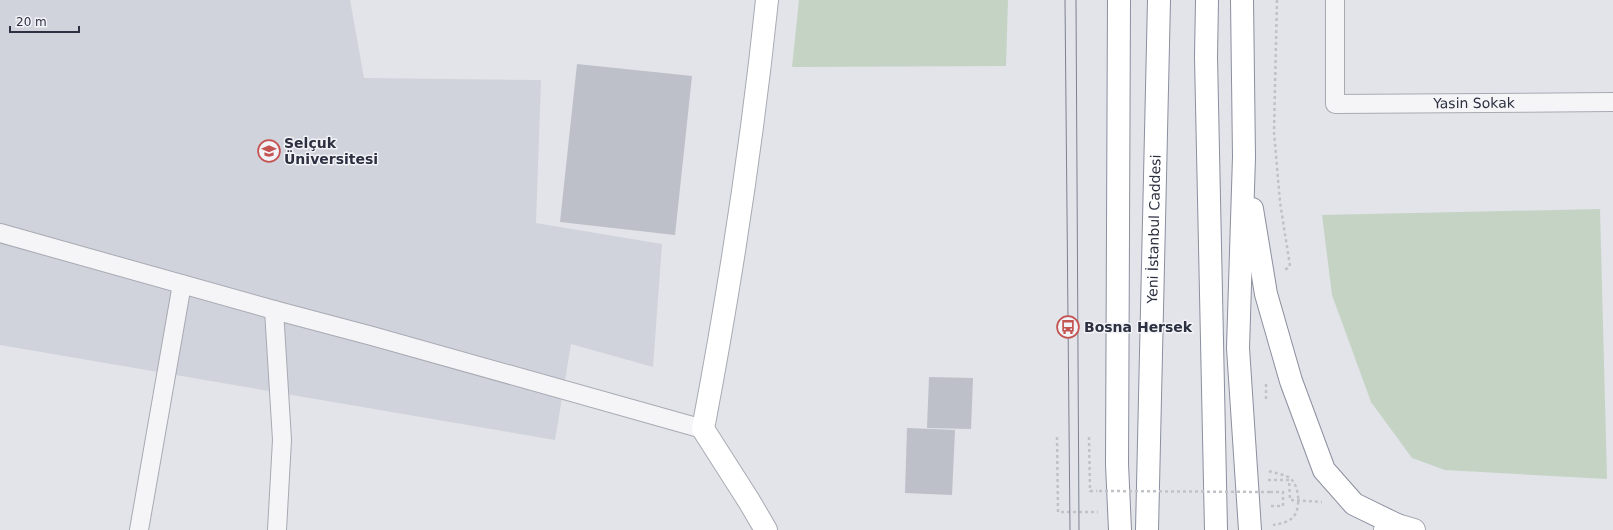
<svg xmlns="http://www.w3.org/2000/svg" width="1613" height="530" font-family="'DejaVu Sans',sans-serif">
<style>
.built{fill:#d0d3db}
.green{fill:#c5d3c4}
.building{fill:#bdbfc9}
.lines{fill:none;stroke-linecap:round;stroke-linejoin:round}
.street-casing{stroke:#a8aab3;stroke-width:20}
.secondary-casing{stroke:#a8aab3;stroke-width:24}
.highway-casing{stroke:#8b8f9f;stroke-width:24}
.path{stroke:#c1c2c8;stroke-width:2.5;stroke-dasharray:3 3;stroke-linecap:butt}
.street{stroke:#f5f5f8;stroke-width:18}
.secondary{stroke:#fff;stroke-width:22}
.highway{stroke:#fff;stroke-width:22}
.tram{stroke:#7d8192;stroke-width:1}
.path-bridge{stroke:#c1c2c8;stroke-width:2.5;stroke-dasharray:3 3;stroke-linecap:butt}
.labels{text-anchor:middle;stroke-width:3;stroke-linejoin:round;paint-order:stroke}
.street-label{font-size:14px;fill:#2c3040;stroke:#f2f3f7}
.poi-label{font-size:14px;font-weight:bold;fill:#2c3040;stroke:#f2f3f7;text-anchor:start}
</style>
<rect width="100%" height="100%" fill="#e2e4e9"/>
<path class="built" d="M 0,0 L 350,0 L 364,78 L 541,80 L 536,223 L 662,244 L 653,367 L 571,344 L 555,440 L 0,345 Z"/>
<path class="green" d="M 799,0 L 1008,0 L 1006,66 L 792,67 Z
M 1600,209 L 1607,479 L 1445,470 L 1412,458 L 1371,402 L 1332,295 L 1322,215 Z"/>
<path class="building" d="M 577,64 L 692,76 L 675,235 L 560,222 Z
M 929,377 L 973,378 L 971,429 L 927,428 Z
M 907,428 L 955,430 L 952,495 L 905,493 Z"/>
<g class="lines">
<g class="street-casing">
<g id="street">
<path id="s1" d="M 1335,0 L 1335,104 L 1613,102"/>
<path d="M 0,233 L 274,310"/>
<path d="M 139,530 L 182,284"/>
<path d="M 277,530 L 282,440 L 274,310 L 372,336 L 703,429"/>
</g>
</g>
<g class="secondary-casing">
<path id="secondary" d="M 766,530 L 749,501 L 703,429 C 730,287 752,144 767,0
M 1385,530 L 1397,525 L 1414,530"/>
</g>
<g class="highway-casing">
<g id="highway">
<path d="M 1119,0 L 1117,464 L 1120,530"/>
<path d="M 1207,0 L 1206,57 L 1216,530"/>
<path d="M 1242,0 L 1244,157 L 1238,348 L 1250,530"/>
<path d="M 1252,209 L 1266,294 L 1291,381 L 1324,470 L 1354,504 L 1397,525"/>
<path id="s2" d="M 1147,530 L 1159,0"/>
</g>
</g>
<path class="path" d="M 1277,0 L 1274,132 L 1280,202 L 1290,266 L 1285,270
M 1266,399 L 1266,382
M 1057,437 L 1058,512 L 1098,512
M 1089,437 L 1090,491 L 1097,491
M 1269,471 C 1276,474 1287,474 1292,480 C 1300,489 1301,512 1291,519 C 1286,523 1279,524 1273,525
M 1268,480 L 1289,480 L 1290,500 L 1322,502
M 1270,492 L 1283,492 L 1283,506 L 1270,506"/>
<use href="#street" class="street"/>
<use href="#secondary" class="secondary"/>
<use href="#highway" class="highway"/>
<path class="tram" d="M 1065,0 L 1070,530
M 1076,0 L 1079,530"/>
<path class="path-bridge" d="M 1099,491 L 1270,492"/>
</g>
<defs>
<g id="university-ring" transform="scale(1.15)"><circle r="9.5" fill="#f2f3f7" stroke="#c45452" stroke-width="1.5"/><path d="M0-5L7-2L0 1L-7-2ZM-4 1L0 2.5L4 1V4Q0 6-4 4Z" fill="#c45452"/></g>
<g id="bus-ring" transform="scale(1.15)"><circle r="9.5" fill="#f2f3f7" stroke="#c45452" stroke-width="1.5"/><path d="M-5-6H5V4H4V6H2V4H-2V6H-4V4H-5ZM-3.5-4V0h7V-4ZM-3.5 1.2v1.5H-2V1.2ZM2 1.2v1.5H3.5V1.2Z" fill="#c45452"/></g>
</defs>
<g fill-rule="evenodd">
<use href="#university-ring" x="269" y="151"/>
<use href="#bus-ring" x="1068" y="327"/>
</g>
<g class="labels">
<g class="street-label">
<text dy="5" stroke="none"><textPath href="#s1" startOffset="243">Yasin Sokak</textPath></text>
<text dy="5" stroke="none"><textPath href="#s2" startOffset="301">Yeni İstanbul Caddesi</textPath></text>
</g>
<g class="poi-label">
<text x="284" y="148">Selçuk<tspan x="284" dy="16">Üniversitesi</tspan></text>
<text x="1084" y="332">Bosna Hersek</text>
</g>
</g>
<path d="M10 26v6h69v-6" fill="none" stroke="#2c3040" stroke-width="2"/>
<text x="16" y="26" font-size="12" fill="#2c3040" stroke="#f2f3f7" stroke-width="3" paint-order="stroke">20 m</text>
</svg>
